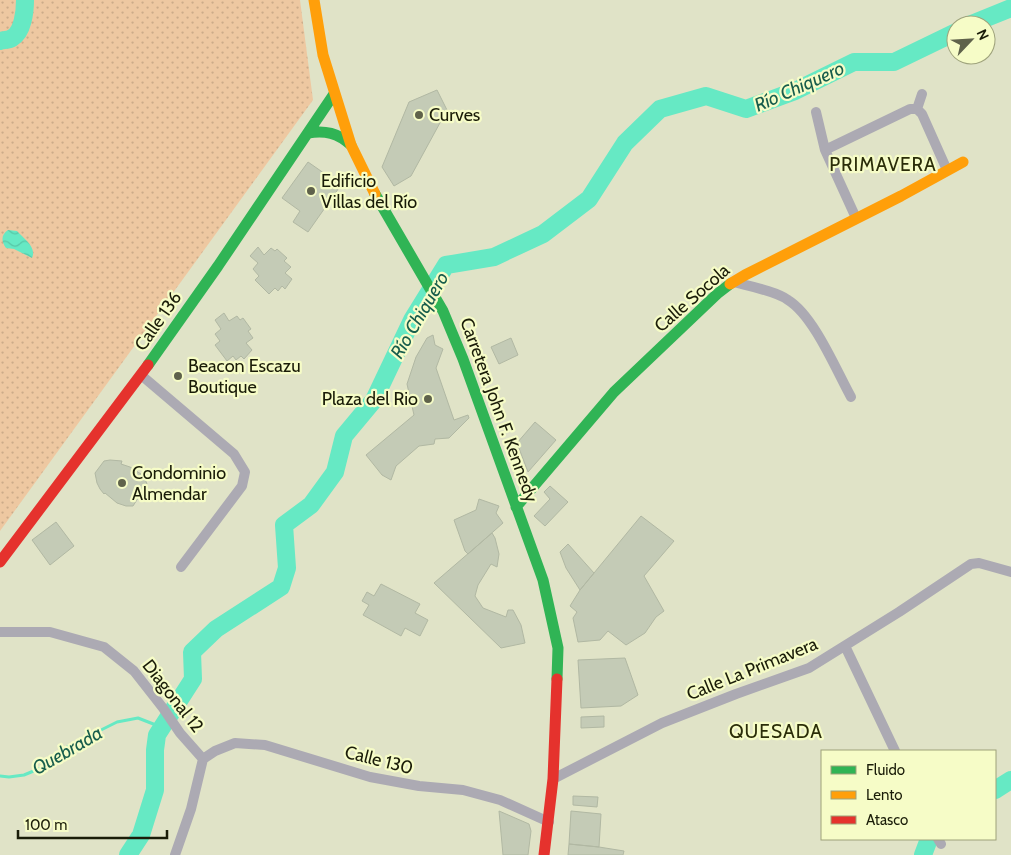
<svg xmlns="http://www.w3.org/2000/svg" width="1011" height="855" font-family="Cabin,sans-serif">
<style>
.grass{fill:url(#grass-dots)}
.water{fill:url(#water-waves)}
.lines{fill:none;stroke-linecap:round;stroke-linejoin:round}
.stream{stroke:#66e9c4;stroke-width:3}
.river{stroke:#66e9c4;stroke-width:18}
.building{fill:#c4cbb6;stroke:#b1b8a3}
.street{stroke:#acaab3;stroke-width:10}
.fast{stroke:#30b455;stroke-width:11}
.slow{stroke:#ff9f0a;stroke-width:11}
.jam{stroke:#e5322d;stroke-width:11}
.poi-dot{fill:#5f624b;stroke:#f6fcc7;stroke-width:2}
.labels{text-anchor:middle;stroke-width:4.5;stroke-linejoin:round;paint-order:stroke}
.poi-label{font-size:18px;fill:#1a1c08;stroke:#f6fcc7;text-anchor:start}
.street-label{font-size:18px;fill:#1a1c08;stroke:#f6fcc7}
.water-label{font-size:19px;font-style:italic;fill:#175d4c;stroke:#f6fcc7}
.neighbourhood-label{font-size:19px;letter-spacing:1px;fill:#2b2d09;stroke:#f6fcc7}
</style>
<defs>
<pattern id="grass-dots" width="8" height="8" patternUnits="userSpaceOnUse" patternTransform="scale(1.25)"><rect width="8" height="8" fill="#eec8a1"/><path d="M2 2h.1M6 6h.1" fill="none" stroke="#ccab89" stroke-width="1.8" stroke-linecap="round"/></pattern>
<pattern id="water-waves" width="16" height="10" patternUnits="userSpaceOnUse" patternTransform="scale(1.25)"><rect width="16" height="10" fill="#66e9c4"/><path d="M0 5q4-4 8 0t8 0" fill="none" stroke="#58c7a7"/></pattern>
</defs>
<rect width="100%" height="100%" fill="#e0e3c7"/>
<path class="grass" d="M 0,0 L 300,0 L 313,100 L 0,531 Z"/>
<path class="water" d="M 8,230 L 17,231 C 24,239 37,247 32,258 L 14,249 L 6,248 C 1,241 1,235 8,230 Z"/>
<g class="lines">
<path class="stream" d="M 0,776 L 9,777 L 24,775 L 55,762 L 67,747 L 117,722 L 138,718 L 161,727"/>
<path class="river" d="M 969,25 L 1011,8
M 0,41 C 4,40 9,40 12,38 C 23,32 25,11 25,0
M 995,790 L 1011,780
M 128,855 L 141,835 L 155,790 L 155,750 L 157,735 L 193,679 L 192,652 L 216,629 L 281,587 L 287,568 L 284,525 L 311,505 L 335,472 L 344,436 L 374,400 L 412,320 L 446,265 L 494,257 L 543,234 L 589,199 L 625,143 L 660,109 L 706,96 L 746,109 L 795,91 L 854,62 L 894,62 L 956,32
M 923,855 L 929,839"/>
</g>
<path class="building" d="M 437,90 L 447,110 L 411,176 L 394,186 L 382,167 L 409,102 Z
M 308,162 L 341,185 L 308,232 L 293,222 L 300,211 L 282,198 Z
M 258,247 L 264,255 L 271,248 L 275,251 L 277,249 L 287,258 L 284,261 L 291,267 L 285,273 L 292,279 L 285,289 L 282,286 L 278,291 L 275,288 L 269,294 L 255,280 L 259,276 L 253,269 L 258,263 L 250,256 Z
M 224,313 L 229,321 L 237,316 L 240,320 L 243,318 L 251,329 L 248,331 L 253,338 L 246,343 L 252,350 L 244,359 L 241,356 L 236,360 L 233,356 L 227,361 L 215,345 L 220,341 L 215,334 L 221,329 L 215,320 Z
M 433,335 L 435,345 L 443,349 L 436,368 L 454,420 L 468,415 L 469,418 L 449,438 L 435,439 L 434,444 L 419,446 L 396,466 L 391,480 L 382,475 L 366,455 L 414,415 L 407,384 L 416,357 L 427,338 Z
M 511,338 L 518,355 L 499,364 L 491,347 Z
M 535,422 L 556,440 L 528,472 L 517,443 Z
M 110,460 L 122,461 L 121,464 L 130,467 L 141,474 L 145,479 L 147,484 L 133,506 L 126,506 L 117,503 L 105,493 L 104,494 L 100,489 L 97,483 L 95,473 L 104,461 Z
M 550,486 L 568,502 L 545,526 L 534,516 L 550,499 L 544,492 Z
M 479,499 L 499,506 L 496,513 L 503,523 L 468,554 L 465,551 L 454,520 L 476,510 Z
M 641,516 L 674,541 L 644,576 L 664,611 L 656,617 L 645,633 L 626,645 L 608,631 L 600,640 L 578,642 L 573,618 L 577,612 L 570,606 L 580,590 Z
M 56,522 L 74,546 L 50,565 L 32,540 Z
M 492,533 L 495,538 L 499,554 L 497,567 L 491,564 L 478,585 L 475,596 L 483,608 L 506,617 L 508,610 L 513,610 L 521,625 L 525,643 L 501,648 L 434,583 Z
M 568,544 L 594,573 L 580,590 L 566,568 L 560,552 Z
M 381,584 L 420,604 L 415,613 L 428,620 L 420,636 L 405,628 L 401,636 L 363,615 L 369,605 L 362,601 L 367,592 L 374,596 Z
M 625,658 L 638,695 L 621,706 L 581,708 L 578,660 Z
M 604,716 L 604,727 L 581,728 L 581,717 Z
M 573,796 L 598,797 L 597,807 L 573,805 Z
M 499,811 L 529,824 L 531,831 L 528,855 L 503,855 Z
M 571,811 L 601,814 L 599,847 L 569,844 Z
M 569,844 L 599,847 L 624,851 L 623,855 L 568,855 Z"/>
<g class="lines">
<path class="street" d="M 917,109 L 922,94
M 816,112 L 825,150
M 856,218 L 825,150 L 910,109 L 917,109 L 922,114 L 947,170
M 733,282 C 748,286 776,291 788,300 C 814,316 836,370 851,397
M 141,375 L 234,454 L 245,472 L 242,486 L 181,567
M 0,632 L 50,632 L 104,647 L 134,671 L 163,708 L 180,733 L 203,759
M 845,646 L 895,751
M 203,759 L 215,751 L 235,743 L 265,745 L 370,777 L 419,786 L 463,790 L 500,800 L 549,822
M 553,779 L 662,723 L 736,694 L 809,668 L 899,612 L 971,564 L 979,563 L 1011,572
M 938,839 L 941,844
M 175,855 L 191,809 L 203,759"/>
<path class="fast" d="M 308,133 C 325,130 338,133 351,145
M 375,194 L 443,311 L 463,359 L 543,580 L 558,648 L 557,679
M 148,365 L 218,266 L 334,94
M 516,507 L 614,392 L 717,294 L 730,284"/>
<path class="slow" d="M 314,0 L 323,55 L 351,145 L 375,194
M 730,284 L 745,275 L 901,196 L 963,162"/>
<path class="jam" d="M 0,562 L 148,365
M 544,855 L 553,779 L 557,679"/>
</g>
<g class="poi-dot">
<circle cx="419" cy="115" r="5"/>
<circle cx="311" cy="191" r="5"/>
<circle cx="178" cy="376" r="5"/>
<circle cx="428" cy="399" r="5"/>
<circle cx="122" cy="483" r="5"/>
</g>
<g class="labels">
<g class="poi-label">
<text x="429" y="121">Curves</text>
<text x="321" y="187">Edificio<tspan x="321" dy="21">Villas del Río</tspan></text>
<text x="188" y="372">Beacon Escazu<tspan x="188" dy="21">Boutique</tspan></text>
<text x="418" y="405" text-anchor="end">Plaza del Rio</text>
<text x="132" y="479">Condominio<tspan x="132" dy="21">Almendar</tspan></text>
</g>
<g class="street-label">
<text transform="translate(692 298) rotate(-41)" y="6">Calle Socola</text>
<text transform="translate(158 321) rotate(-55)" y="6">Calle 136</text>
<text transform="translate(499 410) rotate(70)" y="6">Carretera John F. Kennedy</text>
<text transform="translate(752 669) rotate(-22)" y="6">Calle La Primavera</text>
<text transform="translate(173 696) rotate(52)" y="6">Diagonal 12</text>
<text transform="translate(379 760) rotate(14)" y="6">Calle 130</text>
</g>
<g class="water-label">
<text transform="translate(799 86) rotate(-24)" y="7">Río Chiquero</text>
<text transform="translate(419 315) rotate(-60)" y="7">Río Chiquero</text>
<text transform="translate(67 750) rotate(-30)" y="7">Quebrada</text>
</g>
<g class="neighbourhood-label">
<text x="883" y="171">PRIMAVERA</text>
<text x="776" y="738">QUESADA</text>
</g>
</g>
<rect x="821" y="750" width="175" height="90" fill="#f6fcc7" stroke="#9ea27b"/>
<rect x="831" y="766" width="25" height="8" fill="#30b455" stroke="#9ea27b"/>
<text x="866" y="775" font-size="15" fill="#1a1c08">Fluido</text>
<rect x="831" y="791" width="25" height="8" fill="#ff9f0a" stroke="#9ea27b"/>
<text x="866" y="800" font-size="15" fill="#1a1c08">Lento</text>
<rect x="831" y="816" width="25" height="8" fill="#e5322d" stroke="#9ea27b"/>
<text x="866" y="825" font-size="15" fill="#1a1c08">Atasco</text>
<g transform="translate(971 40) rotate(65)"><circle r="24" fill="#f6fcc7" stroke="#9ea27b"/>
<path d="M0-4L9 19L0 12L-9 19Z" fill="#5f624b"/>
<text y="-8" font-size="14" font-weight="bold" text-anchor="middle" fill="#1a1c08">N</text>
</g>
<path d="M18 830v8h149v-8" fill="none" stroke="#1a1c08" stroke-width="2.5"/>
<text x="25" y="830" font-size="15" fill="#1a1c08" stroke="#f6fcc7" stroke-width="4" paint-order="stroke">100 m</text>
</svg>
